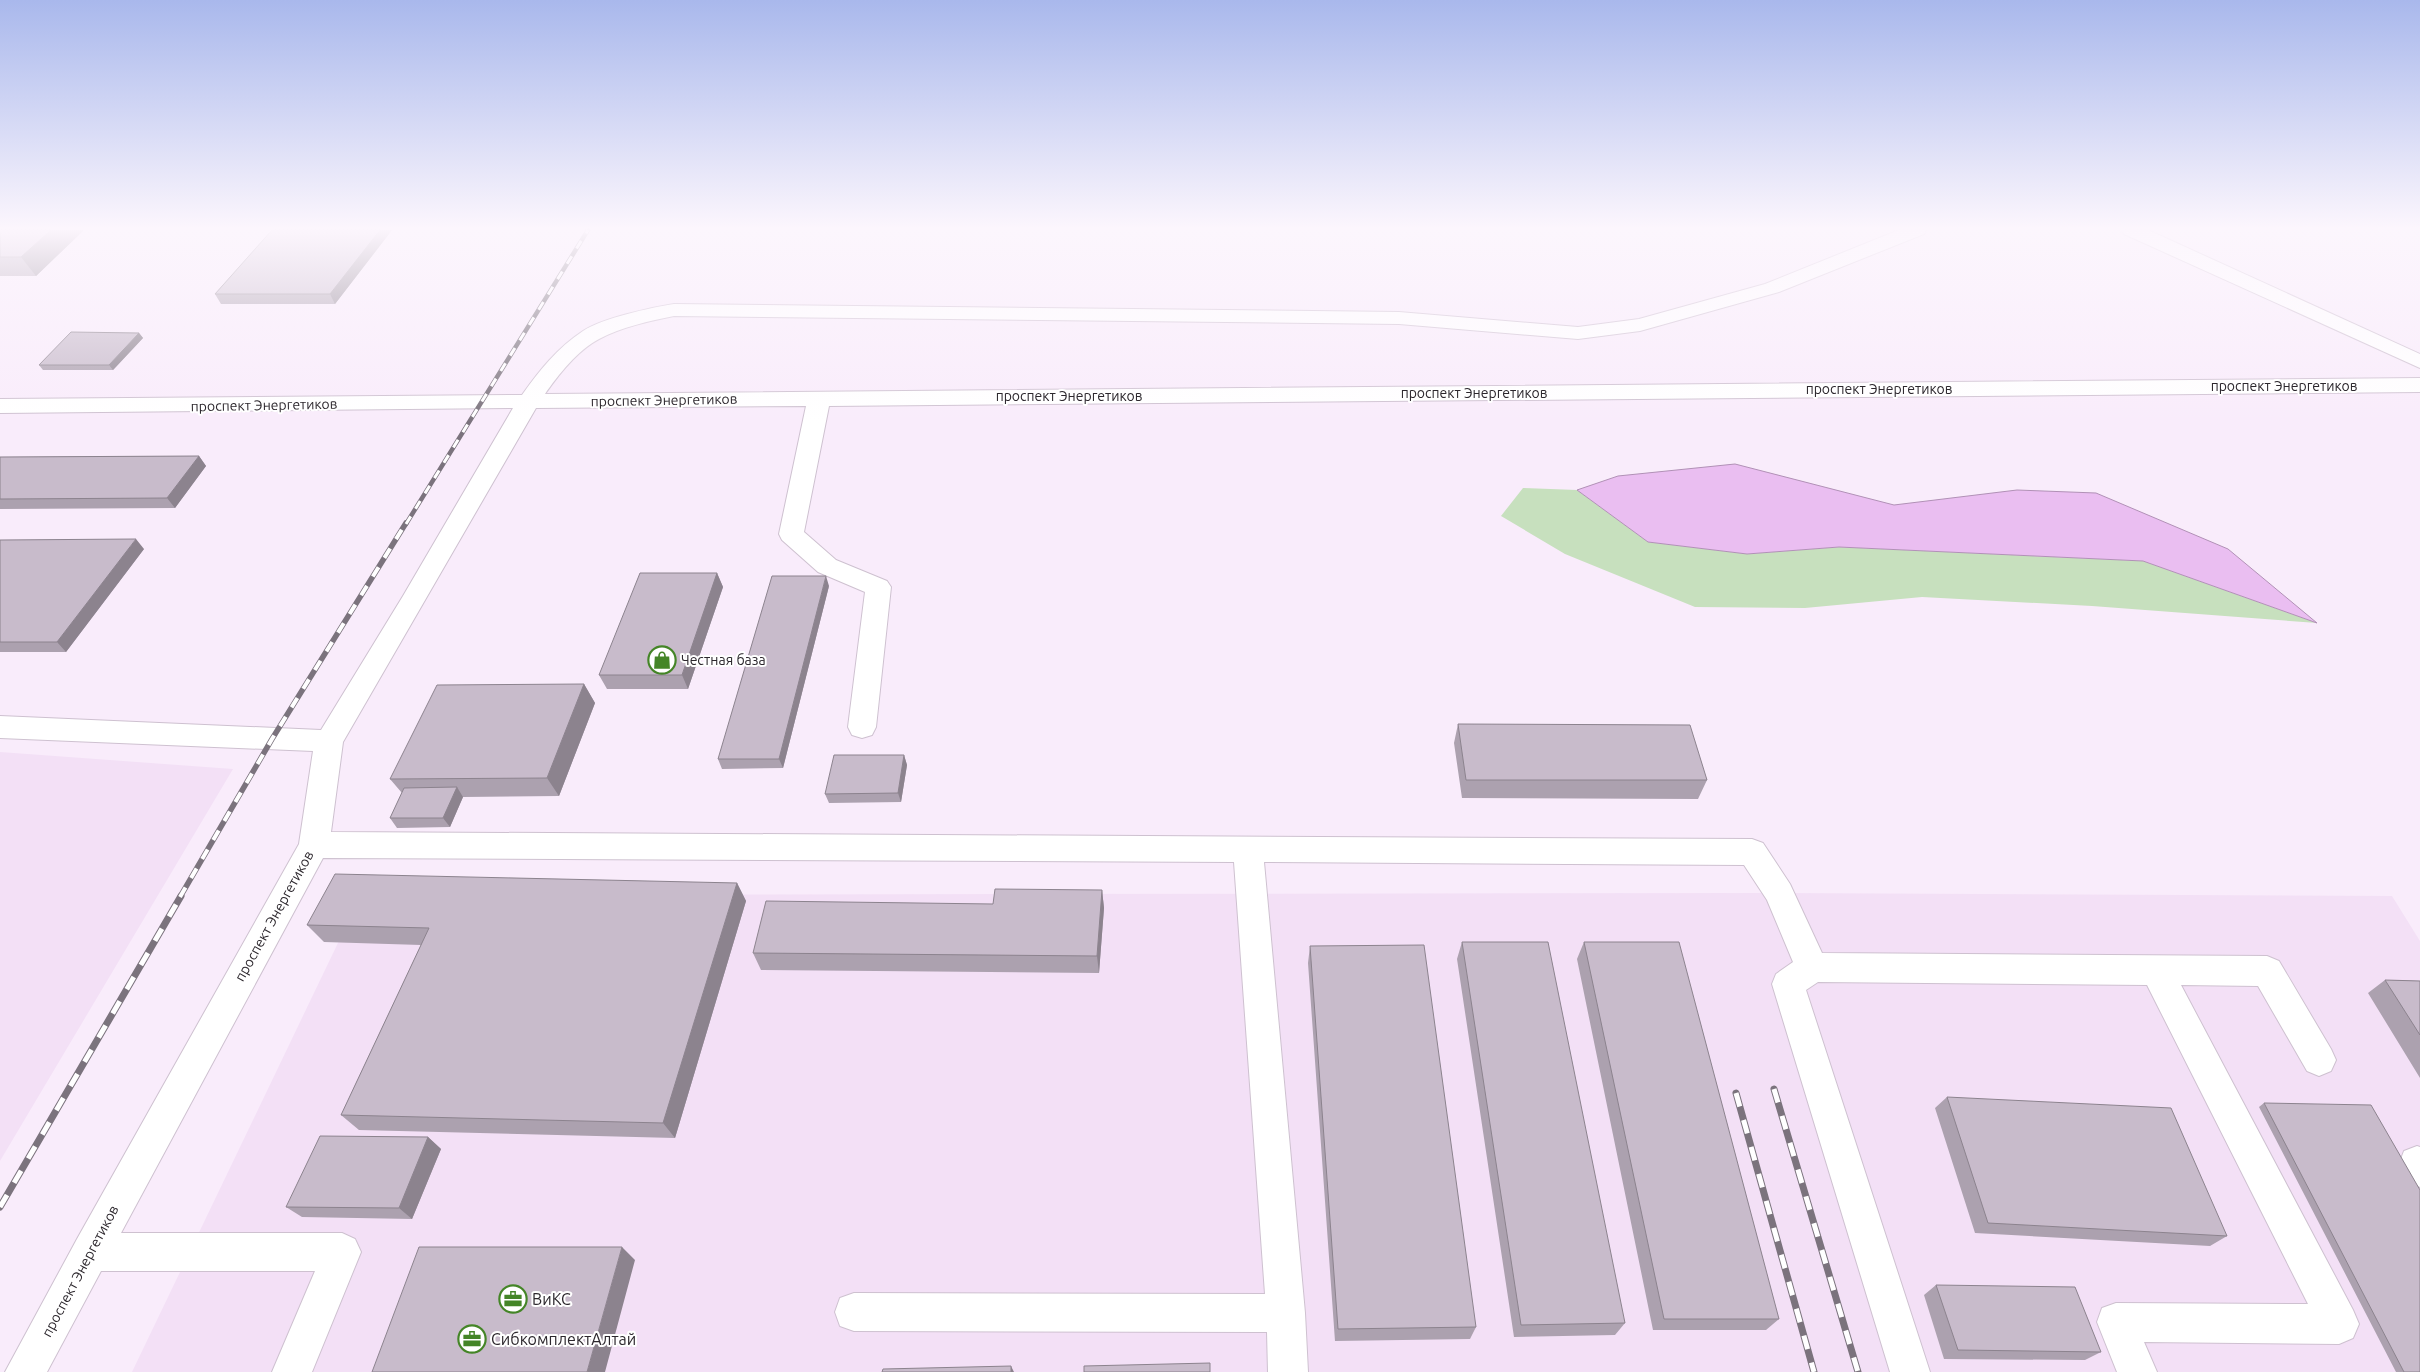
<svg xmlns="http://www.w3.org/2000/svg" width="2420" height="1372" font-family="Ubuntu,sans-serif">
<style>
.built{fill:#f3e0f6}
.green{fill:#c7e0be}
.water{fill:#eabef1;stroke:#b191b6}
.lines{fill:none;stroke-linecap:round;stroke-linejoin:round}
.minor-casing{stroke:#cec1d0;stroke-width:2}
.highway-casing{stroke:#cec1d0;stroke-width:2}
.minor{fill:#fff;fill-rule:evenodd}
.highway{fill:#fff;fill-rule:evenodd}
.rail-far2-casing{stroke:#7b737d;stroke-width:4.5}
.rail-far1-casing{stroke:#7b737d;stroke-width:5.5}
.rail-casing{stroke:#7b737d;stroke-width:7}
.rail-far2{stroke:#fff;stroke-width:3;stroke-dasharray:9;stroke-linecap:butt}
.rail-far1{stroke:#fff;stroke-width:4;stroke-dasharray:11;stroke-linecap:butt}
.rail{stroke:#fff;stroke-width:5;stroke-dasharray:14;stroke-linecap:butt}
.wall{fill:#aca1af}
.shaded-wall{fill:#8c838e}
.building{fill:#c8bbcb;stroke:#8c838e}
.labels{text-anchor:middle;stroke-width:4;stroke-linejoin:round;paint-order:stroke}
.street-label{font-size:14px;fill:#2c272d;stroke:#fff}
.poi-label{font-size:14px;fill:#2c272d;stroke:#fff;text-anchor:start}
.near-poi-label{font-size:16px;fill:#2c272d;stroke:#fff;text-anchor:start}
</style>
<rect width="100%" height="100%" fill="#f9ecfb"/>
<path class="built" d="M 0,752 L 233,769 L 0,1161 Z
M 1779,893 L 2392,896 L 2420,941 L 2420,1372 L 132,1372 L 361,895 Z"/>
<path class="green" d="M 1523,488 L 1577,490 L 1648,542 L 1747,554 L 1839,547 L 2143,561 L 2317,623 L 2092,606 L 1922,597 L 1805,608 L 1695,607 L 1565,554 L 1501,516 Z"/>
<path class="water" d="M 1735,464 L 1894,505 L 2017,490 L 2096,493 L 2228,549 L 2317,623 L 2143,561 L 1839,547 L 1747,554 L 1648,542 L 1577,490 L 1618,476 Z"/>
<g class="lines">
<g class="minor-casing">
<path id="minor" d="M 1899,230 L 1926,230 L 1924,234 L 1779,292 L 1640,331 L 1578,339 L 1399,324 L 674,316 C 649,321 622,327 599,339 C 578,350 558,375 545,394 L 2420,378 L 2420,392 L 829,406 L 804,532 L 836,560 L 887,581 L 891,587 L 876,727 L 872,735 L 862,738 L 852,735 L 848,727 L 865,592 L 818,572 L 782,540 L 779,534 L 806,406 L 536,408 L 343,742 L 331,832 L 1752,839 L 1763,843 L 1790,884 L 1822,953 L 2267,956 L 2279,961 L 2331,1049 L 2336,1060 L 2331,1071 L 2319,1076 L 2307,1071 L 2258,986 L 2181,985 L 2353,1310 L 2359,1324 L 2353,1338 L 2339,1344 L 2144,1342 L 2157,1372 L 2117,1372 L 2097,1322 L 2102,1308 L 2116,1303 L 2308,1304 L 2147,985 L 1818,982 L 1806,990 L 1930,1372 L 1890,1372 L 1772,984 L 1776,974 L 1793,962 L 1767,900 L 1744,865 L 1264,862 L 1305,1313 L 1308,1372 L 1268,1372 L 1267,1332 L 854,1331 L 840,1326 L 835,1312 L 840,1298 L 854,1293 L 1265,1294 L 1234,862 L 323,858 L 121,1233 L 342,1233 L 355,1239 L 361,1252 L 312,1372 L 272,1372 L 315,1271 L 101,1271 L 47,1372 L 5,1372 L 77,1239 L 299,844 L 313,751 L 0,738 L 0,716 L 321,730 L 403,596 L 513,408 L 0,413 L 0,399 L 522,395 C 539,371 557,348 583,331 C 603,318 649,308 674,304 L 1399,312 L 1578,327 L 1639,319 L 1765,284 Z
M 2417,1146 L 2420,1147 L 2420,1187 L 2407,1182 L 2399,1164 L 2404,1151 Z"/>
</g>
<g class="highway-casing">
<path id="highway" d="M 2122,230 L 2148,230 L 2420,354 L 2420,368 L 2124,234 Z"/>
</g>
<use href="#minor" class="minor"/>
<use href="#highway" class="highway"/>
<g class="rail-far2-casing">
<path id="rail-far2" d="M 406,524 L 588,230"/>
</g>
<g class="rail-far1-casing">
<path id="rail-far1" d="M 180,897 L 272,739 L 406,523"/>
</g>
<g class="rail-casing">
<path id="rail" d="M 1774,1089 L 1858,1372
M 1736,1093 L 1814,1372
M 0,1207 L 181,896"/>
</g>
<use href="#rail-far2" class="rail-far2"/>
<use href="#rail-far1" class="rail-far1"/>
<use href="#rail" class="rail"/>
</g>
<path class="wall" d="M 0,230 L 84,230 L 36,276 L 0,276 Z
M 272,230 L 392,230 L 335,304 L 221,304 L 215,294 Z
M 139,333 L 143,338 L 113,370 L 43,370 L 39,365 Z
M 199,456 L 206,466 L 175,508 L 0,509 L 0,457 Z
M 0,540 L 144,549 L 66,652 L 0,652 Z
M 717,573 L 723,587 L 688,689 L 607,689 L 599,675 Z
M 829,586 L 783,768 L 722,769 L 718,759 Z
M 584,684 L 595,703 L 559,796 L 463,797 L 450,827 L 397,828 L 390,818 L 402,793 L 390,779 Z
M 1458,724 L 1707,780 L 1698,799 L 1462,798 L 1454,743 Z
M 904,755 L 907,765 L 901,802 L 829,803 L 825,794 Z
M 737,883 L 746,901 L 675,1138 L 359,1130 L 341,1115 L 421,945 L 324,942 L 307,925 Z
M 1102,890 L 1104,908 L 1099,973 L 761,970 L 753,953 L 993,904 Z
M 1462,942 L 1625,1323 L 1615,1335 L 1514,1337 L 1457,959 Z
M 1584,942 L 1779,1319 L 1766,1330 L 1653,1330 L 1577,959 Z
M 1310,946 L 1476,1327 L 1470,1339 L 1335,1341 L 1308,963 Z
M 2385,980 L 2420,981 L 2420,1078 L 2368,993 Z
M 1947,1097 L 2227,1236 L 2210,1246 L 1975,1233 L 1935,1108 Z
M 2264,1103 L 2420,1372 L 2396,1372 L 2259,1107 Z
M 428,1137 L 441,1149 L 412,1219 L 302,1217 L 286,1207 Z
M 1936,1285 L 2101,1352 L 2085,1360 L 1944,1359 L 1924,1295 Z"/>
<path class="shaded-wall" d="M 51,230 L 84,230 L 36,276 L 21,257 Z
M 380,230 L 392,230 L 335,304 L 330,294 Z
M 139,333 L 143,338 L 113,370 L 109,365 Z
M 199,456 L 206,466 L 175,508 L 167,498 Z
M 136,539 L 144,549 L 66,652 L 57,642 Z
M 717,573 L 723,587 L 688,689 L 682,675 Z
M 826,576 L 829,586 L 783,768 L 779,759 Z
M 584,684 L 595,703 L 559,796 L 547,778 Z
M 904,755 L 907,765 L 901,802 L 898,793 Z
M 457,787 L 463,797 L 450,827 L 443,818 Z
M 737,883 L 746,901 L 675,1138 L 663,1123 Z
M 1102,890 L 1104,908 L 1099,973 L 1097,956 Z
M 428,1137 L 441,1149 L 412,1219 L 399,1208 Z
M 622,1247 L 635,1260 L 605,1372 L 587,1372 Z
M 1011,1366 L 1014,1372 L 1011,1372 Z"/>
<path class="building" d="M 0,230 L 51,230 L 21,257 L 0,257 Z
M 272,230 L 380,230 L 330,294 L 215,294 Z
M 71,332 L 139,333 L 109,365 L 39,365 Z
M 199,456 L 167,498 L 0,499 L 0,457 Z
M 136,539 L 57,642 L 0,642 L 0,540 Z
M 640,573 L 717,573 L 682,675 L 599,675 Z
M 772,576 L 826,576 L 779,759 L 718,759 Z
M 584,684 L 547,778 L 390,779 L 437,685 Z
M 1458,724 L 1690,725 L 1707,780 L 1466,780 Z
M 834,755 L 904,755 L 898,793 L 825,794 Z
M 457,787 L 443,818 L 390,818 L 404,788 Z
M 335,874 L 737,883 L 663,1123 L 341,1115 L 429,928 L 307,925 Z
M 995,889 L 1102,890 L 1097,956 L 753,953 L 766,901 L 993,904 Z
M 1462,942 L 1548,942 L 1625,1323 L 1521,1325 Z
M 1584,942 L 1679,942 L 1779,1319 L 1664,1319 Z
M 1424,945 L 1476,1327 L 1338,1329 L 1310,946 Z
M 2385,980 L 2420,981 L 2420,1035 Z
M 1947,1097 L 2171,1108 L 2227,1236 L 1988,1223 Z
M 2264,1103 L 2371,1105 L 2420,1190 L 2420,1372 L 2404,1372 Z
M 320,1136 L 428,1137 L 399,1208 L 286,1207 Z
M 419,1247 L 622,1247 L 587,1372 L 372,1372 Z
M 1936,1285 L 2075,1287 L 2101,1352 L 1958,1350 Z
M 1210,1363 L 1210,1372 L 1084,1372 L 1084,1366 Z
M 1011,1366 L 1011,1372 L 882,1372 L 883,1369 Z"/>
<linearGradient id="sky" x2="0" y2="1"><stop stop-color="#a9b8ec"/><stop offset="0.54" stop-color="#fcf6fd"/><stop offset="1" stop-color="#fcf6fd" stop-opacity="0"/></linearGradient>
<rect width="2420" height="423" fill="url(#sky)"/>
<defs>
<g id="shop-ring" transform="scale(1.4375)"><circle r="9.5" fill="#fff" stroke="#448527" stroke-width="1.5"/><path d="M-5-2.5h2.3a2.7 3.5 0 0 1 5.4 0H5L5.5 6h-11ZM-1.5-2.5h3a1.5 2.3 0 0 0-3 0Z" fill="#448527"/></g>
<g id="office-ring" transform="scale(1.4375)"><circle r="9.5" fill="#fff" stroke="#448527" stroke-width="1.5"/><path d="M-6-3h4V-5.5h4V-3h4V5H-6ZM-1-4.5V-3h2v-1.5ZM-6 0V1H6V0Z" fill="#448527"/></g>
</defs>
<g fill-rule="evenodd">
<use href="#shop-ring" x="662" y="660"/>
<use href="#office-ring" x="513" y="1299"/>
<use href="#office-ring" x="472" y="1339"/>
</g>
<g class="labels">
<g class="street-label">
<text x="2284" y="391">проспект Энергетиков</text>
<text x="1879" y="394">проспект Энергетиков</text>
<text x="1474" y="398">проспект Энергетиков</text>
<text x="1069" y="401">проспект Энергетиков</text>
<text transform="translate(664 400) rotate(-1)" y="5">проспект Энергетиков</text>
<text transform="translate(264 405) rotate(-1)" y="5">проспект Энергетиков</text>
<text transform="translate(274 916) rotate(-61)" y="5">проспект Энергетиков</text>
<text transform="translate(80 1271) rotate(-62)" y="5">проспект Энергетиков</text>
</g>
<g class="poi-label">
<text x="681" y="665">Честная база</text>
</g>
<g class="near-poi-label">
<text x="532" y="1305">ВиКС</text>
<text x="491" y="1345">СибкомплектАлтай</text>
</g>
</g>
</svg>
